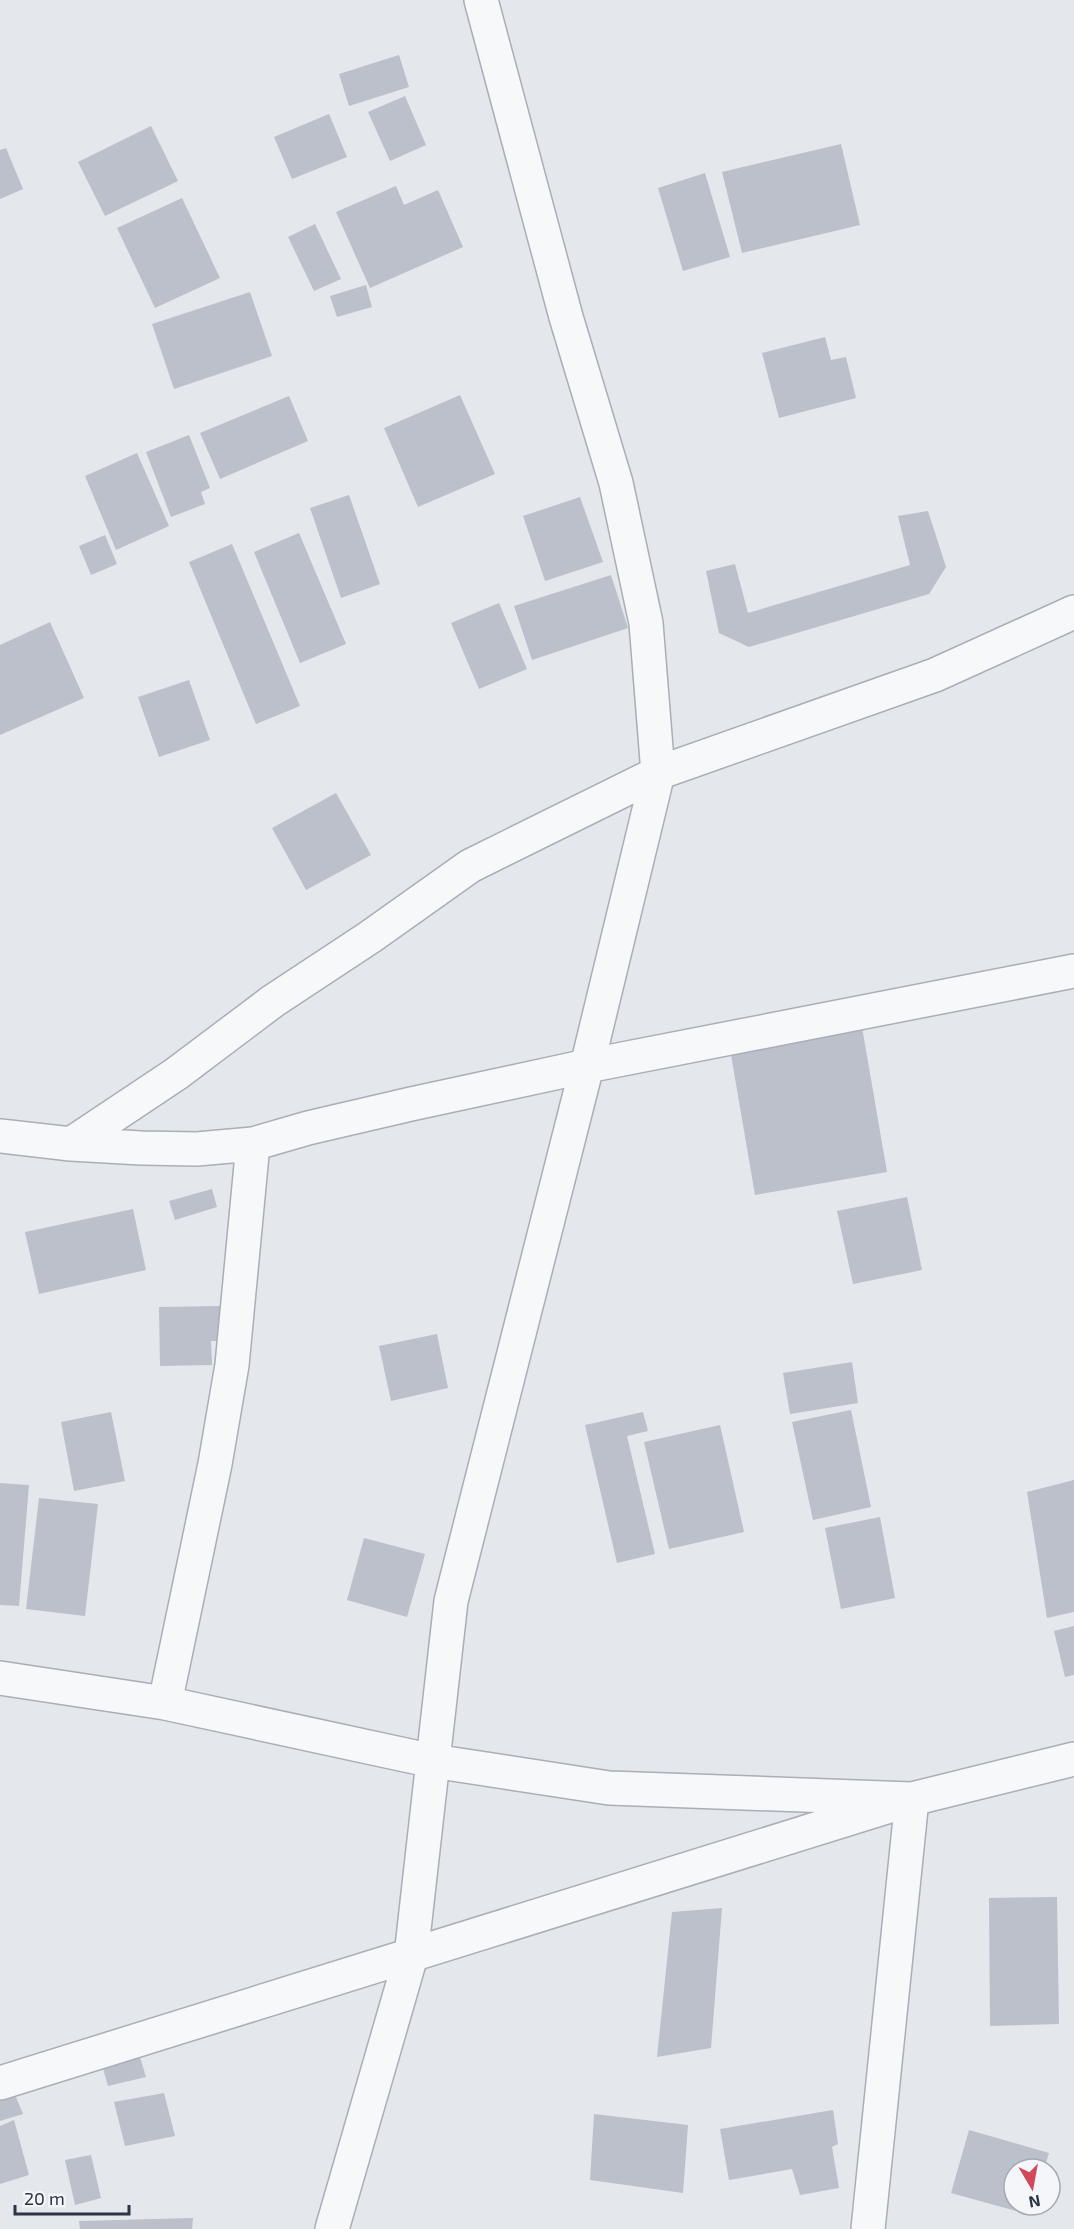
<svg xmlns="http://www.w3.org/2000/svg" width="1074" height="2229" font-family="'Exo 2',sans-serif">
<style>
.building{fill:#bbc0ca}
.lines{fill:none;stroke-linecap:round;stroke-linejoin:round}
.street-casing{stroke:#a9aeb7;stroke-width:36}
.street{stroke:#f7f8fa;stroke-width:33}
</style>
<rect width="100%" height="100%" fill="#e4e7ec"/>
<path class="building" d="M 399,55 L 409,87 L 349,106 L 339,74 Z
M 405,96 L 426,145 L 390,161 L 368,112 Z
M 329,114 L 347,157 L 292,179 L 274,137 Z
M 151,126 L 178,181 L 105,216 L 78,162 Z
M 841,144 L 860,225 L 742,253 L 722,172 Z
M 6,148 L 23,189 L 0,199 L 0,150 Z
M 705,173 L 730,257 L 683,271 L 658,188 Z
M 396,186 L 404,205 L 438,190 L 463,247 L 370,288 L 336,212 Z
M 182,198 L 220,278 L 155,308 L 117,228 Z
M 315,224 L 341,279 L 314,291 L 288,237 Z
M 366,285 L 372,307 L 337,317 L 330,296 Z
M 250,292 L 272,356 L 174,389 L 152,324 Z
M 825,337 L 831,360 L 846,357 L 856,398 L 779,418 L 762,353 Z
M 460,395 L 495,474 L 418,507 L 384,428 Z
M 289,396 L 308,441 L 220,479 L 200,433 Z
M 189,435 L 210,488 L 201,492 L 205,504 L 171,517 L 146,452 Z
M 137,453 L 169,526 L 116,550 L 85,476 Z
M 349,495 L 380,584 L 341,598 L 310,508 Z
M 580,497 L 603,562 L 545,581 L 523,516 Z
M 928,511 L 946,567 L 929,594 L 749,647 L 719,633 L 706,571 L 735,564 L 748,613 L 910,565 L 898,516 Z
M 299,533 L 346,644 L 300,663 L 254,552 Z
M 105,535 L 117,564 L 91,575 L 79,546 Z
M 232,544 L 300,706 L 256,724 L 189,562 Z
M 611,575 L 628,628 L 532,660 L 514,606 Z
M 499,603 L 527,669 L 479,689 L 451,623 Z
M 50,622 L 84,698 L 0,735 L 0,645 Z
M 189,680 L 210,740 L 159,757 L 138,697 Z
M 336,793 L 371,855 L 306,890 L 272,828 Z
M 862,1027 L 887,1172 L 755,1195 L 730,1049 Z
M 212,1189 L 217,1207 L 175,1220 L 169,1201 Z
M 907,1197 L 922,1270 L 853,1284 L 837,1211 Z
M 133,1209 L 146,1270 L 39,1294 L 25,1232 Z
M 221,1306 L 222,1341 L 211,1341 L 212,1365 L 160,1366 L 159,1307 Z
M 437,1334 L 448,1388 L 391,1401 L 379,1346 Z
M 852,1362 L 858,1403 L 790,1414 L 783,1373 Z
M 851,1410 L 871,1507 L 813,1520 L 792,1422 Z
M 111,1412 L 125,1481 L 74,1491 L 61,1422 Z
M 643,1412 L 648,1431 L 627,1436 L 655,1554 L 617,1563 L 585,1425 Z
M 720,1425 L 744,1532 L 669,1549 L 644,1442 Z
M 1074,1480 L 1074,1612 L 1047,1618 L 1027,1492 Z
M 0,1483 L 29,1485 L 19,1606 L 0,1605 Z
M 39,1498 L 98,1504 L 85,1616 L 26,1609 Z
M 880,1517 L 895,1598 L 841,1609 L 825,1528 Z
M 364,1538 L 425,1554 L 407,1617 L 347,1600 Z
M 1074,1626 L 1074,1675 L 1065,1677 L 1054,1631 Z
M 1057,1897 L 1059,2024 L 990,2026 L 989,1898 Z
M 722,1908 L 711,2048 L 657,2057 L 672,1912 Z
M 137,2047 L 146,2077 L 108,2086 L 100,2058 Z
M 13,2090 L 23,2114 L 0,2121 L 0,2095 Z
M 164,2093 L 175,2136 L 125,2146 L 114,2102 Z
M 833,2110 L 838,2144 L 832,2147 L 839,2188 L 800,2195 L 792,2169 L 729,2180 L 720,2129 Z
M 594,2114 L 688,2125 L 683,2193 L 590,2180 Z
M 14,2120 L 29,2175 L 0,2184 L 0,2126 Z
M 969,2130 L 1049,2153 L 1044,2169 L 1014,2169 L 1014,2205 L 1034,2205 L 1031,2215 L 951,2193 Z
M 91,2155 L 101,2198 L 75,2205 L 65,2160 Z
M 193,2218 L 192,2229 L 80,2229 L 79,2221 Z"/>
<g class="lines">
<g class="street-casing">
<path id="street" d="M 0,1136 L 71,1144 L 141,1148 L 197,1149 L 253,1144 L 308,1128 L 411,1104 L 587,1066 L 1074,971
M 71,1144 L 176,1074 L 273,1001 L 370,937 L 470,866 L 658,773 L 935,675 L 1074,612
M 0,1678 L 165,1703 L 433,1761 L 609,1788 L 912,1799 L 868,2229
M 165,1703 L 215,1464 L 232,1365 L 253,1144
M 0,2083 L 912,1799 L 1074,1759
M 332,2229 L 411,1956 L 451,1601 L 587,1066 L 658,773 L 646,623 L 616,483 L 566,317 L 481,0"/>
</g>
<use href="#street" class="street"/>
</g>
<g transform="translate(1032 2187) rotate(170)"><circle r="28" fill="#f4f6f9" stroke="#a4a8b1" stroke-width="1.5"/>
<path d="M0-4.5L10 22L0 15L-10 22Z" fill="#d1495b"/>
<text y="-9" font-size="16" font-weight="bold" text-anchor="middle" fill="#2b3445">N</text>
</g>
<path d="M15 2205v9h114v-9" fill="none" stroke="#2b3445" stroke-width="3"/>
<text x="24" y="2205" font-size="18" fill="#2b3445" stroke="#f4f6f9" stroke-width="4.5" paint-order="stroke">20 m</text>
</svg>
